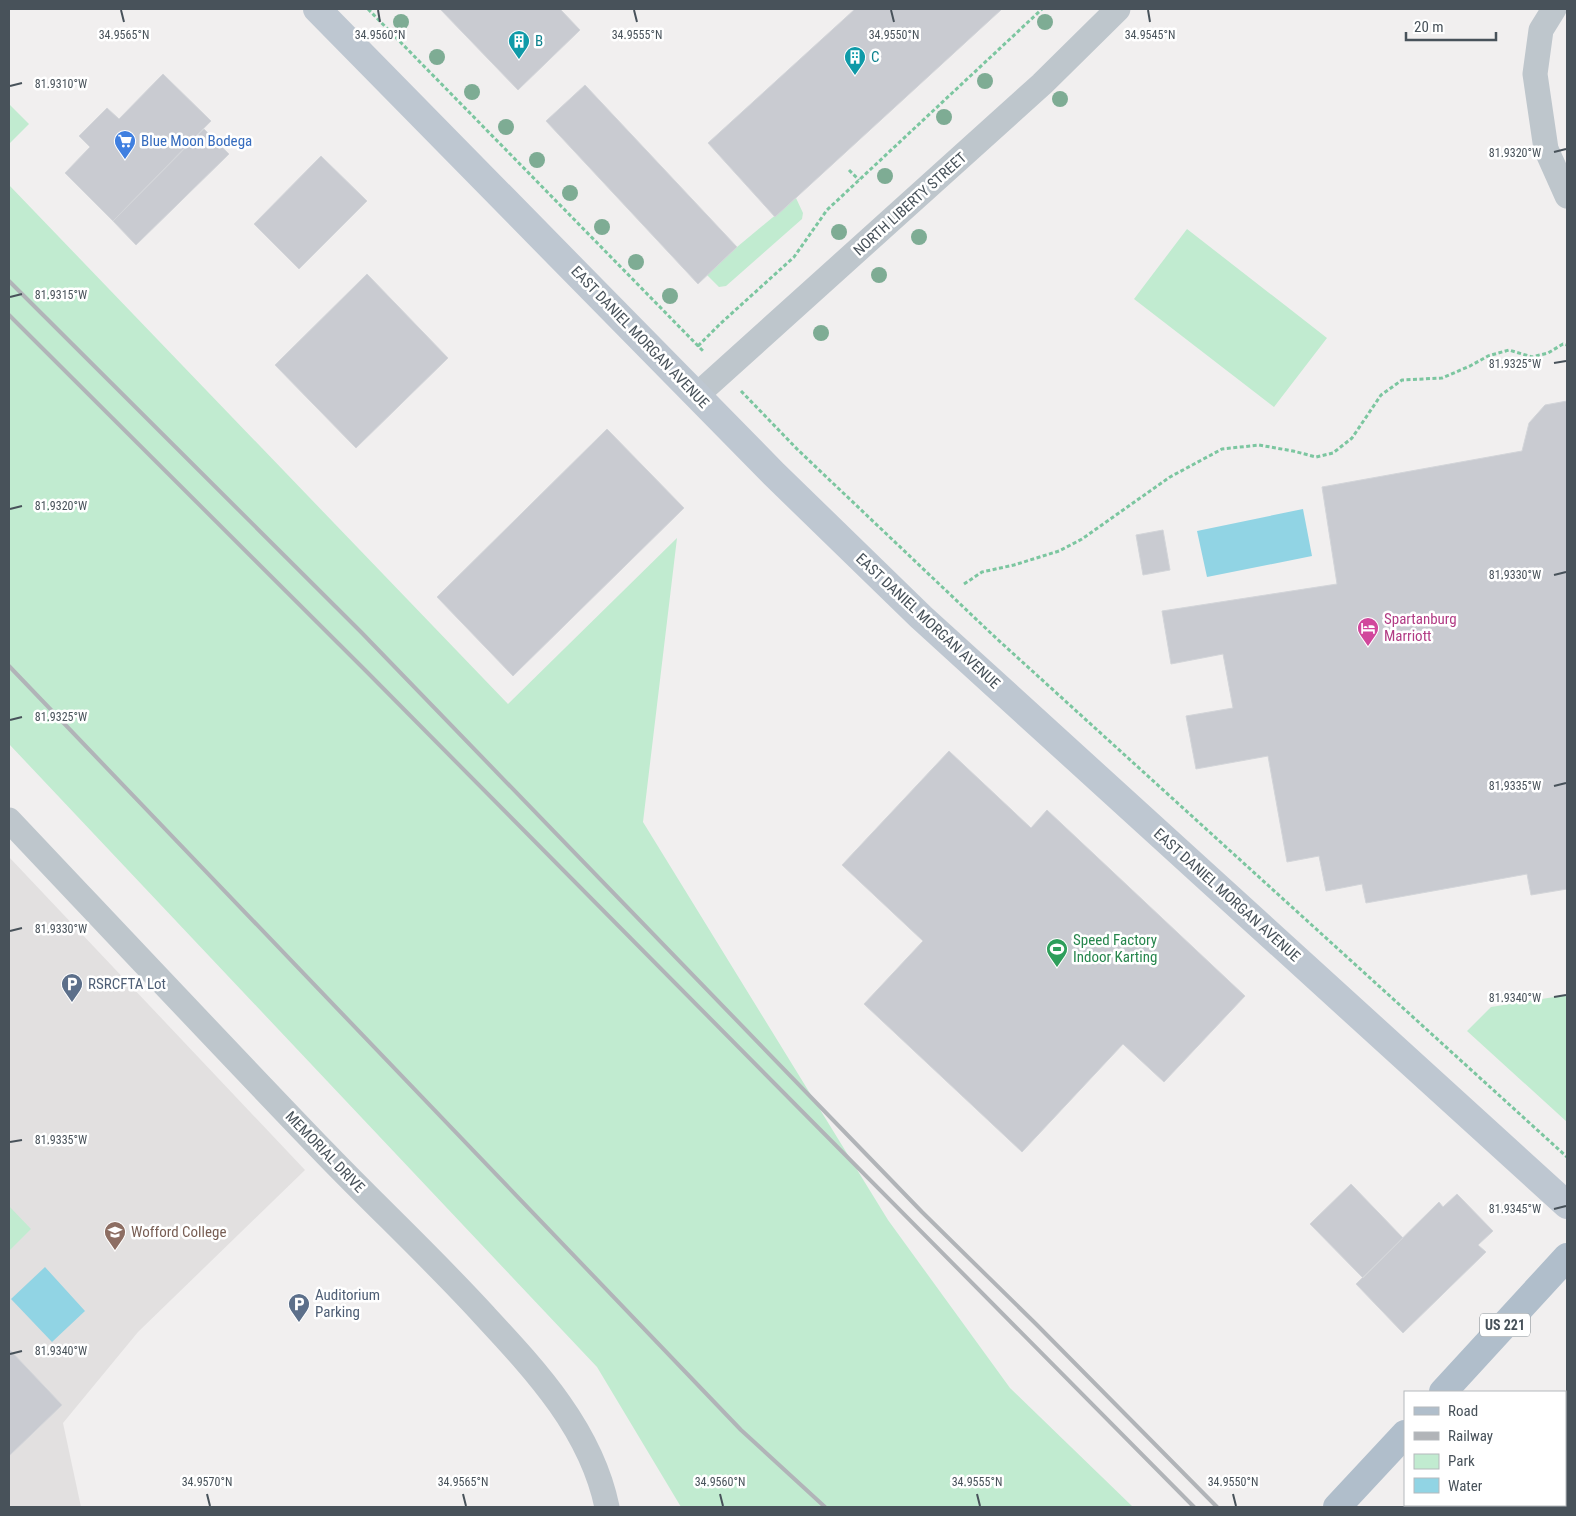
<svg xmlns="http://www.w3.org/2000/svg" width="1576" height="1516" font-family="'Roboto Condensed',sans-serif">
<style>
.education{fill:#e2e0e0}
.green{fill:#c1ebd0}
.water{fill:#91d4e4}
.building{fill:#c9cbd1;stroke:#d3d5d9}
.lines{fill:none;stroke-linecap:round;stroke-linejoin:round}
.path{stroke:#7cc6a0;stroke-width:3;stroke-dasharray:4 2.5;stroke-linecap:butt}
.minor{stroke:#bec6cc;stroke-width:25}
.secondary{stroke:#bec7d1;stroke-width:28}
.primary{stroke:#b0becb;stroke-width:28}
.rail{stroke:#b1b4b8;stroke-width:4}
.tree{fill:#7eac94}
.ticks{fill:none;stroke:#48525a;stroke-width:2}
.labels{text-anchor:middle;stroke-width:5;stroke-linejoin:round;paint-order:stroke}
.shield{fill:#fff;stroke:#7f868c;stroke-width:1}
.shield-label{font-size:14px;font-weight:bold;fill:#48525a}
.culture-label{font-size:15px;fill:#0d838f;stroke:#fff;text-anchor:start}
.shop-label{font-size:15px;fill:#366cbe;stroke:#fff;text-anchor:start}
.street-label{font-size:15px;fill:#48525a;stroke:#fff}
.hotel-label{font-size:15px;fill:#b23c85;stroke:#fff;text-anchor:start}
.leisure-label{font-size:15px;fill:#27864d;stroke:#fff;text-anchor:start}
.service-label{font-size:15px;fill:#4e5e75;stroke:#fff;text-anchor:start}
.education-label{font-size:15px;fill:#785e54;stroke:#fff;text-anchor:start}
.ticks-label{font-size:12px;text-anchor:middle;fill:#48525a;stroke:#fff;stroke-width:5;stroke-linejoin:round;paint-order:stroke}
</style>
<rect width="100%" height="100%" fill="#f1efef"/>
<path class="education" d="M 9,857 L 305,1170 L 138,1332 L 63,1423 L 81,1507 L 9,1507 Z"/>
<path class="green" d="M 9,104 L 29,124 L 9,144 Z
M 9,185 L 508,704 L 677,538 L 643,822 L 888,1220 L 1010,1388 L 1133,1507 L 681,1507 L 597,1367 L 9,744 Z
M 796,198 L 803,213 L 802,219 L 726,286 L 719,287 L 707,275 L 737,247 Z
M 1187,229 L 1327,338 L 1274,407 L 1134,299 Z
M 1567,995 L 1567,1122 L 1467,1031 L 1491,1007 Z
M 9,1206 L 31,1229 L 9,1251 Z"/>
<path class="water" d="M 1303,509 L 1312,556 L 1207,577 L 1197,531 Z
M 45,1267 L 85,1311 L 52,1342 L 11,1299 Z"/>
<path class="building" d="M 440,9 L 560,9 L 580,30 L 518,90 Z
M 855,9 L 1002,9 L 775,217 L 708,143 Z
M 163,74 L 211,121 L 113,221 L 65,173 L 90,147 L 79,136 L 107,108 L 119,119 Z
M 585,85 L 737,247 L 698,284 L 546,121 Z
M 204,129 L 229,154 L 136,245 L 113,221 Z
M 321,156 L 367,201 L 299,269 L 254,224 Z
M 367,274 L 448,358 L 356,448 L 275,365 Z
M 1567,401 L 1567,889 L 1531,895 L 1527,874 L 1366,903 L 1362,884 L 1326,891 L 1319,856 L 1287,862 L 1268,756 L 1196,769 L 1186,716 L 1233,708 L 1223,654 L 1171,664 L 1162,611 L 1337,584 L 1322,487 L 1522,451 L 1529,423 L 1545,405 Z
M 607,429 L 684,508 L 513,676 L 437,597 Z
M 1163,530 L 1170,570 L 1143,575 L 1136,535 Z
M 949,751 L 1031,828 L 1047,810 L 1245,996 L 1164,1082 L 1123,1044 L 1022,1152 L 864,1004 L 923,941 L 842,865 Z
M 1351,1184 L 1403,1238 L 1363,1278 L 1310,1224 Z
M 1457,1194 L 1493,1231 L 1478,1245 L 1486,1252 L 1403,1333 L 1356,1284 L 1439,1202 L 1443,1207 Z
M 9,1349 L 62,1405 L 9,1456 Z"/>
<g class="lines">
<path class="path" d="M 368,9 L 704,352
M 849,170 L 859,180
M 698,346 L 720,324 L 794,257 L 827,210 L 1042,9
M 741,391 L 798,450 L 996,638 L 1567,1157
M 964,584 L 982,572 L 1014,565 L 1059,551 L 1082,539 L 1170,477 L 1222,449 L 1259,445 L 1293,451 L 1316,457 L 1333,453 L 1352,438 L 1381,395 L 1402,380 L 1442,378 L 1470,366 L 1488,356 L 1509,350 L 1532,357 L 1548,353 L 1563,344 L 1567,345"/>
<path class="minor" d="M 1554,9 L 1541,30 L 1535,74 L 1546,149 L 1567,196
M 697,395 L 1042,84 L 1118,9
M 9,820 C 115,932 220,1044 326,1154 C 379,1209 434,1260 485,1316 C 537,1372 591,1430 607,1507"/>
<path class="secondary" d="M 317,9 L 774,474 L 921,617 L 1567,1205"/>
<path class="primary" d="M 1443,1392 L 1567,1257
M 1337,1507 L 1405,1434"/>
<path class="rail" d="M 9,281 L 361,632 L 922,1212 L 1036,1324 L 1217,1507
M 9,315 L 365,670 L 1194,1507
M 9,666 L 741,1430 L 825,1507"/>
</g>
<g class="tree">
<circle cx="401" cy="22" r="8"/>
<circle cx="1045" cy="22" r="8"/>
<circle cx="437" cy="57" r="8"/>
<circle cx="985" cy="81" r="8"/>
<circle cx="472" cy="92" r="8"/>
<circle cx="1060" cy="99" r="8"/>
<circle cx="944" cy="117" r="8"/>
<circle cx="506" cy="127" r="8"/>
<circle cx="537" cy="160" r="8"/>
<circle cx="885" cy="176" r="8"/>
<circle cx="570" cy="193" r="8"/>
<circle cx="602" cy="227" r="8"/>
<circle cx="839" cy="232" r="8"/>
<circle cx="919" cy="237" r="8"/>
<circle cx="636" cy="262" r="8"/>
<circle cx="879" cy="275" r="8"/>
<circle cx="670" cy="296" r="8"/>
<circle cx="821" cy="333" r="8"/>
</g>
<path class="ticks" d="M 121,10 L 124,22M 378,10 L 380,22M 634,10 L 637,22M 891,10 L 894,22M 1148,10 L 1150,22M 10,86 L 22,83M 1554,152 L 1566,149M 10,297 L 22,294M 1554,363 L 1566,361M 10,509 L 22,506M 1554,575 L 1566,572M 10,720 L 22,717M 1554,786 L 1566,783M 10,931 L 22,928M 1554,997 L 1566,995M 10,1142 L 22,1140M 1554,1209 L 1566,1206M 10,1354 L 22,1351M 207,1494 L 210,1506M 463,1494 L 466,1506M 720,1494 L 723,1506M 977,1494 L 980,1506M 1233,1494 L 1236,1506"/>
<defs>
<g id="building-pin" transform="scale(1.125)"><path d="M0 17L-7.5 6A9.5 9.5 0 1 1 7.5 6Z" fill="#0f9aa8" stroke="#fff"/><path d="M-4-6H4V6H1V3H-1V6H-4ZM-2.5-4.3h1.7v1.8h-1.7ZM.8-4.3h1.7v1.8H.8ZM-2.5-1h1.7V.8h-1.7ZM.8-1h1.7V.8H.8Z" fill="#fff"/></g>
<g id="supermarket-pin" transform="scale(1.125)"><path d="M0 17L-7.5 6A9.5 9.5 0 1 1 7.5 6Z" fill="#3f7fe0" stroke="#fff"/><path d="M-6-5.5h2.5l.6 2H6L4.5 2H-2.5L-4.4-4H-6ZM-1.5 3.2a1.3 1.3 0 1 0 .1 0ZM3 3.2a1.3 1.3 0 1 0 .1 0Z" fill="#fff"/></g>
<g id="hotel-pin" transform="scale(1.125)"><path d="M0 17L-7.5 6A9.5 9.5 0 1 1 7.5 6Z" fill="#d1479c" stroke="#fff"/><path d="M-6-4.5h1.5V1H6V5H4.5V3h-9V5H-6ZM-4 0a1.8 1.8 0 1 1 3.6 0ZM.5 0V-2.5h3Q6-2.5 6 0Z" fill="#fff"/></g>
<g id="stadium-pin" transform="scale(1.125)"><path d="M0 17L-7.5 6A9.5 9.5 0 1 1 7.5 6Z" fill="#2e9e5b" stroke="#fff"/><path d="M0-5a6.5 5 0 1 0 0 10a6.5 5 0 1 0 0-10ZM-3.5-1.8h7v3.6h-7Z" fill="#fff"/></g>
<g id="parking-pin" transform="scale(1.125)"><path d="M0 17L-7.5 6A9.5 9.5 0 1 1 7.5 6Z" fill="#5c6f8a" stroke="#fff"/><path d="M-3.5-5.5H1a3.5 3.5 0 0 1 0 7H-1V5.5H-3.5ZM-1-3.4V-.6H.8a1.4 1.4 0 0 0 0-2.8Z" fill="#fff"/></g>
<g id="university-pin" transform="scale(1.125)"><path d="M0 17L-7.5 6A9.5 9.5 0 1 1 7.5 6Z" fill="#8d6e63" stroke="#fff"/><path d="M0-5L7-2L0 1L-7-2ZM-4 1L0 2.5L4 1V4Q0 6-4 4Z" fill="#fff"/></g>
</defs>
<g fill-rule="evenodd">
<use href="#building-pin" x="519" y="41"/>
<use href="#building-pin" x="855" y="57"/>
<use href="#supermarket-pin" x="125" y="141"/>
<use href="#hotel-pin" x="1368" y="628"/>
<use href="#stadium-pin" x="1057" y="949"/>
<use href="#parking-pin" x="72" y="984"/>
<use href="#university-pin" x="115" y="1232"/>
<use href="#parking-pin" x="299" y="1304"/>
</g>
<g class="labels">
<rect class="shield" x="1480" y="1313.5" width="50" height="23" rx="4"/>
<g class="shield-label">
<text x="1505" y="1330">US 221</text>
</g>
<g class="culture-label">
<text x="535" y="46">B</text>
<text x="871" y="62">C</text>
</g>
<g class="shop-label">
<text x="141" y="146">Blue Moon Bodega</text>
</g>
<g class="street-label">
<text transform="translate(910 204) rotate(-42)" y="5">NORTH LIBERTY STREET</text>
<text transform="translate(640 337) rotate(46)" y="5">EAST DANIEL MORGAN AVENUE</text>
<text transform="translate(928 621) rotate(43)" y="5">EAST DANIEL MORGAN AVENUE</text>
<text transform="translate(1227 895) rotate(42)" y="5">EAST DANIEL MORGAN AVENUE</text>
<text transform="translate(325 1152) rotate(46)" y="5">MEMORIAL DRIVE</text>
</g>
<g class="hotel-label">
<text x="1384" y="624">Spartanburg<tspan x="1384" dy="17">Marriott</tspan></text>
</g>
<g class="leisure-label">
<text x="1073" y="945">Speed Factory<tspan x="1073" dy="17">Indoor Karting</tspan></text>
</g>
<g class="service-label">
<text x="88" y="989">RSRCFTA Lot</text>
<text x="315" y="1300">Auditorium<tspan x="315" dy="17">Parking</tspan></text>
</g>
<g class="education-label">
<text x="131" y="1237">Wofford College</text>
</g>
</g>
<g class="ticks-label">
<text x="124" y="39">34.9565°N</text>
<text x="380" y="39">34.9560°N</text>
<text x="637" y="39">34.9555°N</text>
<text x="894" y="39">34.9550°N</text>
<text x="1150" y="39">34.9545°N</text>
<text x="61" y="88">81.9310°W</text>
<text x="1515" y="157">81.9320°W</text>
<text x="61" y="299">81.9315°W</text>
<text x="1515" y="368">81.9325°W</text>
<text x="61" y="510">81.9320°W</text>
<text x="1515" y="579">81.9330°W</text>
<text x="61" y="721">81.9325°W</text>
<text x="1515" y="790">81.9335°W</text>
<text x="61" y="933">81.9330°W</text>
<text x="1515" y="1002">81.9340°W</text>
<text x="61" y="1144">81.9335°W</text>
<text x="1515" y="1213">81.9345°W</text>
<text x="61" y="1355">81.9340°W</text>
<text x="207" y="1486">34.9570°N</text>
<text x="463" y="1486">34.9565°N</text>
<text x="720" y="1486">34.9560°N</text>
<text x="977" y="1486">34.9555°N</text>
<text x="1233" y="1486">34.9550°N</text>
</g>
<rect width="1576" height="1516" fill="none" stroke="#48525a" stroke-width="20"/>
<rect x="1404" y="1391" width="162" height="115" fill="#ffffff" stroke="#b6babd"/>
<rect x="1414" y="1407" width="25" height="8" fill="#b0becb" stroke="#b6babd"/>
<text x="1448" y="1416" font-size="15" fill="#48525a">Road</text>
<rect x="1414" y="1432" width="25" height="8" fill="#b1b4b8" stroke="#b6babd"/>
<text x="1448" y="1441" font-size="15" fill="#48525a">Railway</text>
<rect x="1414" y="1454" width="25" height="15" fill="#c1ebd0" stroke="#b6babd"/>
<text x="1448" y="1466" font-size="15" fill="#48525a">Park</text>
<rect x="1414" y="1478" width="25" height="15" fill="#91d4e4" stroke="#b6babd"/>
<text x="1448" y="1491" font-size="15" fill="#48525a">Water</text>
<path d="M1406 32v8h90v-8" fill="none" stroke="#48525a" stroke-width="2.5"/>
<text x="1414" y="32" font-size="15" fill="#48525a" stroke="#ffffff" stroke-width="4" paint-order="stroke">20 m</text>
</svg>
